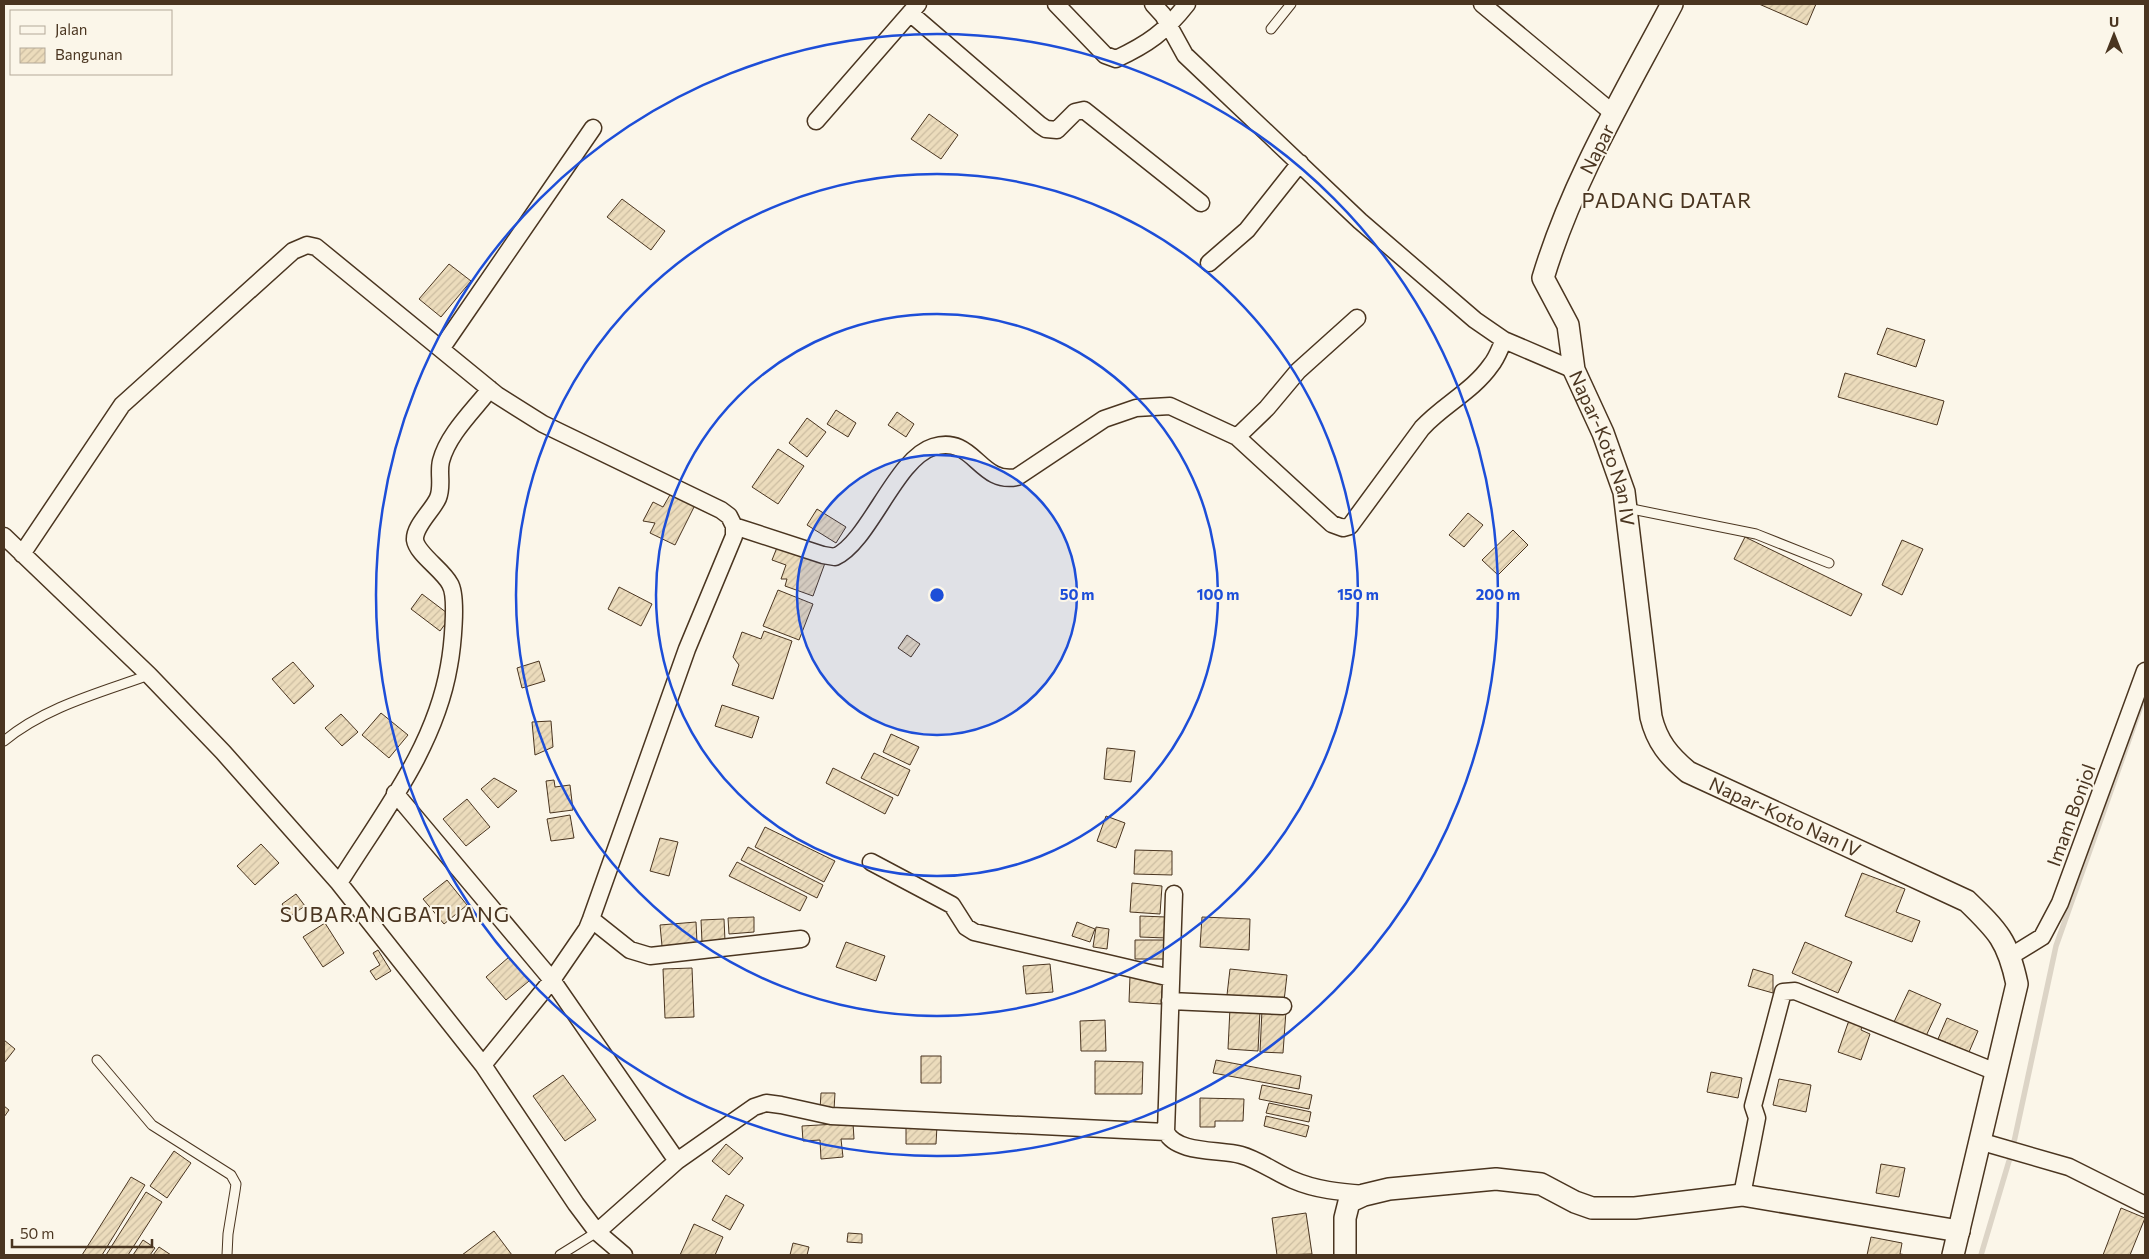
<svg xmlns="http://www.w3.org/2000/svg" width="2149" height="1259" font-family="Commissioner,sans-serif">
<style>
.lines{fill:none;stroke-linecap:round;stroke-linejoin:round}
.stream{stroke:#dcd4c6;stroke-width:5.5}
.building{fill:url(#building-hatch);stroke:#4a3520}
.service-casing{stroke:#4a3520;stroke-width:11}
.minor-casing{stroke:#4a3520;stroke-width:19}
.tertiary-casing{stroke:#4a3520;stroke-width:24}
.service{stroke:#fbf6e9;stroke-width:9}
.minor{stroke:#fbf6e9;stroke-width:16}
.tertiary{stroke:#fbf6e9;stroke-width:21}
.ring{fill:none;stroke:#1d4ed8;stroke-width:2.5}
.labels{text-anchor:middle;stroke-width:4;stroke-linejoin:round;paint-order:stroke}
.street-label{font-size:19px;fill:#4a3520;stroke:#fbf6e9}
.quarter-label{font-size:21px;letter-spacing:1px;fill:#4a3520;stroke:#fbf6e9}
.centre{fill:#1d4ed8;stroke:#fbf6e9;stroke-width:2.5}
.ring-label{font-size:15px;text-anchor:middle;font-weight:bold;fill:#1d4ed8;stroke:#fbf6e9;stroke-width:4;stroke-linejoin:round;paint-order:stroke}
</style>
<defs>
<pattern id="building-hatch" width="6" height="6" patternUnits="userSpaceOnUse" patternTransform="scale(1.25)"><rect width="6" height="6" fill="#ecdcbc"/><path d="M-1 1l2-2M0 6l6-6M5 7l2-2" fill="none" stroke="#ccbda1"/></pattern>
</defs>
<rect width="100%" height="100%" fill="#fbf6e9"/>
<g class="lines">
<path class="stream" d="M 2014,1142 L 2056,946 L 2142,703
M 1981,1255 L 2009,1161"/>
</g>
<path class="building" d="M 1759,4 L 1816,4 L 1807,25 Z
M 929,114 L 958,135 L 941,159 L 911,139 Z
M 622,199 L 665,231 L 651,250 L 607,217 Z
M 449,264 L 471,281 L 441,317 L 419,299 Z
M 1887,328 L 1925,340 L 1916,367 L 1877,354 Z
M 1845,373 L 1944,401 L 1937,425 L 1838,397 Z
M 836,410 L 856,423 L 848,437 L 827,424 Z
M 897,412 L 914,424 L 906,437 L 888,425 Z
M 807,418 L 826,432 L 807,457 L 789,443 Z
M 778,449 L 804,466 L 778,504 L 752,487 Z
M 671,493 L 695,505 L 675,545 L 650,533 L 655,523 L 643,521 L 653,502 L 663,507 Z
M 817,509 L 846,527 L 836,543 L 807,525 Z
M 1468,513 L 1483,525 L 1464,547 L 1449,535 Z
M 1513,530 L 1528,545 L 1498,575 L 1482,560 Z
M 1745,537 L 1862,594 L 1851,616 L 1734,559 Z
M 1902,540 L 1923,549 L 1902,595 L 1882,585 Z
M 778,545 L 825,563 L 813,596 L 785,586 L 787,579 L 781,579 L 786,565 L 772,560 Z
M 619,587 L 652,604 L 641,626 L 608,609 Z
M 778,590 L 813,604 L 799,640 L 763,626 Z
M 422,594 L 451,616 L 440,631 L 411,609 Z
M 764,631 L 792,641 L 773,699 L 732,685 L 739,665 L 733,657 L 742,632 L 761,639 Z
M 907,635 L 920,644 L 911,657 L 898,648 Z
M 539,661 L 545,681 L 522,688 L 517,668 Z
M 293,662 L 314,686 L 294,704 L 272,679 Z
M 722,705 L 759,717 L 752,738 L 715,726 Z
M 381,713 L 408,735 L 389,758 L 362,735 Z
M 341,714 L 358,732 L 342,746 L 325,728 Z
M 551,721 L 553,747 L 535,755 L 532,722 Z
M 891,734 L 919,747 L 910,765 L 883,752 Z
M 1107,748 L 1135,751 L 1131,782 L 1104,779 Z
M 874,753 L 910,770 L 898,796 L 861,778 Z
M 833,768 L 893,798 L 885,814 L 826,783 Z
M 494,778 L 517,791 L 498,808 L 481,789 Z
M 554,780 L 555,787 L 570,785 L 573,810 L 550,813 L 546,781 Z
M 467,799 L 490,827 L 466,846 L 443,819 Z
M 570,815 L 574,838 L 551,841 L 547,819 Z
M 1106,816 L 1125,823 L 1116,848 L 1097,841 Z
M 765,827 L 835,861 L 824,882 L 755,847 Z
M 660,838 L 678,842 L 669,876 L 650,871 Z
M 261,844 L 279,863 L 255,885 L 237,866 Z
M 748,847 L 823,885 L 817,898 L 741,860 Z
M 1135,850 L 1172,851 L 1172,875 L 1134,874 Z
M 737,862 L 807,897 L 800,911 L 729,876 Z
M 1862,873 L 1905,889 L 1896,912 L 1920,921 L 1912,942 L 1845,916 Z
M 447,880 L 467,905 L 444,924 L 423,899 Z
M 1132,883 L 1162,886 L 1160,914 L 1130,912 Z
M 296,894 L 305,906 L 290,916 L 282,904 Z
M 1140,916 L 1166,917 L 1166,938 L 1140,937 Z
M 754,917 L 754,932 L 729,934 L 728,918 Z
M 1202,917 L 1250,919 L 1249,950 L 1200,947 Z
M 724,919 L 725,941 L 702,942 L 701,920 Z
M 696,922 L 697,943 L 662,946 L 660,925 Z
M 1077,922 L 1095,929 L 1090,942 L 1072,936 Z
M 325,923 L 344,953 L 323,967 L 303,937 Z
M 1096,927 L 1109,929 L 1107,949 L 1093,947 Z
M 1135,940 L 1164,940 L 1164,959 L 1135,959 Z
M 846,942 L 885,956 L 876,981 L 836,967 Z
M 1805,942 L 1852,962 L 1838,993 L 1792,973 Z
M 378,950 L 391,971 L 376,980 L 370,971 L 380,965 L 373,953 Z
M 509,957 L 529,981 L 506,1000 L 486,977 Z
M 1050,964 L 1053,992 L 1026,994 L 1023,966 Z
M 692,968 L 694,1017 L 665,1018 L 663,969 Z
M 1230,969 L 1287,975 L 1284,1001 L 1227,995 Z
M 1753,969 L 1773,975 L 1773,993 L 1748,986 Z
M 1130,976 L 1163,978 L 1161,1004 L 1129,1002 Z
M 1909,990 L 1941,1004 L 1926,1036 L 1894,1022 Z
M 1230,1008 L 1260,1010 L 1258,1051 L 1228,1049 Z
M 1262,1010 L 1286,1011 L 1283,1053 L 1260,1052 Z
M 1947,1018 L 1978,1031 L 1969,1052 L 1938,1039 Z
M 1854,1019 L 1863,1022 L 1861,1030 L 1870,1034 L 1861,1060 L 1838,1052 L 1848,1023 Z
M 1105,1020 L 1106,1051 L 1081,1051 L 1080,1021 Z
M 4,1040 L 15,1049 L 4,1063 Z
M 921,1056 L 941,1056 L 941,1083 L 921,1083 Z
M 1216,1060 L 1301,1076 L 1299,1089 L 1213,1073 Z
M 1095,1061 L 1143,1062 L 1142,1094 L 1095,1094 Z
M 1711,1072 L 1742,1078 L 1738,1098 L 1707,1092 Z
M 563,1075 L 596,1120 L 565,1141 L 533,1096 Z
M 1779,1079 L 1811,1085 L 1806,1112 L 1773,1105 Z
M 1262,1085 L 1312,1095 L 1309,1109 L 1259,1099 Z
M 821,1093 L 835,1093 L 834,1110 L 820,1110 Z
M 1200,1098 L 1244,1099 L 1243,1121 L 1215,1121 L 1215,1127 L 1200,1127 Z
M 1269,1103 L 1311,1112 L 1309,1122 L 1266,1113 Z
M 4,1106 L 9,1110 L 4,1117 Z
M 1266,1116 L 1309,1126 L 1306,1137 L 1264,1126 Z
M 853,1123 L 854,1139 L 841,1139 L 843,1157 L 821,1159 L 820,1140 L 803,1141 L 802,1126 Z
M 906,1125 L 937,1126 L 936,1144 L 906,1144 Z
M 726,1144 L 743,1158 L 729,1175 L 712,1161 Z
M 174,1151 L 191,1163 L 167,1198 L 150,1186 Z
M 1881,1164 L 1905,1168 L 1899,1197 L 1876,1193 Z
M 131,1177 L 145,1185 L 102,1255 L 82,1255 Z
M 146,1192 L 162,1202 L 128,1255 L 106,1255 Z
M 726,1195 L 744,1205 L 730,1230 L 712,1220 Z
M 2121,1208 L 2145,1218 L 2130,1255 L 2103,1255 Z
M 1306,1213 L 1312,1254 L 1277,1255 L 1272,1218 Z
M 694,1224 L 723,1237 L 715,1255 L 680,1255 Z
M 494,1231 L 512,1255 L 462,1255 Z
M 848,1233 L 862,1234 L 862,1243 L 847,1242 Z
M 1871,1237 L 1902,1243 L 1900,1254 L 1907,1255 L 1867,1255 Z
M 143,1240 L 155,1248 L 150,1255 L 133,1255 Z
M 793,1243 L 809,1247 L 807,1255 L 790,1255 Z
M 159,1247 L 171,1255 L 153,1255 Z"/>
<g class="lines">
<g class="service-casing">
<path id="service" d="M 1271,29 L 1291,4
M 1627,508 L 1756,534 L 1829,563
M 4,741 C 45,707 99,693 149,675
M 97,1060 L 152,1125 L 231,1175 L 236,1184 L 235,1191 L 228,1234 L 227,1255
M 560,1255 L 597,1232"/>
</g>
<g class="minor-casing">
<path id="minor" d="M 1056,4 L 1105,55 L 1116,59 C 1148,44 1165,32 1187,4
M 1153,4 L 1163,15 L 1185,55 L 1360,221 L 1475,320 L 1504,340 L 1574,370
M 1482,4 L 1614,114
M 910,13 L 1040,125 L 1046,129 L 1057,130 L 1075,112 L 1084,110 L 1201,203
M 816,121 L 918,4
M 1209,263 L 1247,230 L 1300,163
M 441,349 L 593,128
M 1237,437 L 1332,524 L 1343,528 L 1350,526 L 1422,428 C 1443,405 1473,391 1491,365 C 1497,358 1500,348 1504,340
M 734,526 L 823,555 L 835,557 C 869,542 896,458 933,447 C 974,434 979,485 1017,477 L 1104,419 L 1136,408 L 1170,406 L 1237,437 L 1267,408 L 1298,371 L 1357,318
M 4,536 L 149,675 L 223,752 L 339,883 L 483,1065 L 576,1204 L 597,1232 L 624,1255
M 22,554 L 122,405 L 293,251 L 307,245 L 316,247 L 497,395 L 543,424 L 721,510 L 729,516 L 734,526 L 734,536 L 687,649 L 591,919 L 587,929 L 552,980 L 483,1065
M 395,793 L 552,980 L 677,1161
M 871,862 L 952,905 L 966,927 L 974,932 L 1171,978
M 339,883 C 382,814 435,748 449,666 C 452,650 458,597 450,584 C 443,570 417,554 415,540 C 414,526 433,510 438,498 C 443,486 438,473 441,461 C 448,434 474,410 490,389
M 1174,894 L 1166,1132 C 1177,1154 1220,1149 1241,1155 C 1259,1160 1276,1173 1293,1180 C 1316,1190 1340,1192 1365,1194
M 591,919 L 630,950 L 650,956 L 801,939
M 2011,956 L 2042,937 L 2060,903 L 2145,671
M 1170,1001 L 1283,1006
M 1979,1141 L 2069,1167 L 2145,1205
M 1742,1195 L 1757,1118 L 1753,1106 L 1783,992 L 1795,991 L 1996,1072
M 597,1232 L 677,1161 L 754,1107 L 766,1103 L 781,1105 L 831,1116 L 1166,1132"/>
</g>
<g class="tertiary-casing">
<g id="tertiary">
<path id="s1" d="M 1672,4 C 1625,93 1572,181 1543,278 L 1568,325 L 1574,370 L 1603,433 L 1624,492 L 1651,717 C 1657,742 1669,756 1688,772 L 1967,901 C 1998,931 2008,941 2017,984 L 1953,1255"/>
<path d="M 1345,1255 L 1345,1218 L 1349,1202 L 1364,1195 L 1389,1189 L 1496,1179 L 1541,1184 L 1575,1202 L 1592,1208 L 1635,1208 L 1742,1195 L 1959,1231"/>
</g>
</g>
<use href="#service" class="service"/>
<use href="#minor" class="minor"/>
<use href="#tertiary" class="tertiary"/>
</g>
<circle cx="937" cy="595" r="140" fill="#1d4ed8" fill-opacity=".12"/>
<g class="ring">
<circle cx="937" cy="595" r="140"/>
<circle cx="937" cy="595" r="281"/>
<circle cx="937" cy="595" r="421"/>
<circle cx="937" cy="595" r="561"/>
</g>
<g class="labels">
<g class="street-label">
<text transform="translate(1597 149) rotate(-63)" y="7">Napar</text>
<text dy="7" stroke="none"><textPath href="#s1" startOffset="486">Napar-Koto Nan IV</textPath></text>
<text transform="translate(2071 815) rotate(-70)" y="7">Imam Bonjol</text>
<text dy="7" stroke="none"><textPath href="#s1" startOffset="935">Napar-Koto Nan IV</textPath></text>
</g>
<g class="quarter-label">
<text x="1667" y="208">PADANG DATAR</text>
<text x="395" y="922">SUBARANGBATUANG</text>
</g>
</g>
<circle cx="937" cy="595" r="8" class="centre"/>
<g class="ring-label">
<text x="1077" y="600">50 m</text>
<text x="1218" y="600">100 m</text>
<text x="1358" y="600">150 m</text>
<text x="1498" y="600">200 m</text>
</g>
<rect width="2149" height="1259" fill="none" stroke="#4a3520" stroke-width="10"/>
<rect x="10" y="10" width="162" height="65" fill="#fbf6e9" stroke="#b4a999"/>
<rect x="20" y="26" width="25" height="8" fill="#fbf6e9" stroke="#b4a999"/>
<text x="55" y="35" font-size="15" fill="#4a3520">Jalan</text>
<rect x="20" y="48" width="25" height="15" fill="url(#building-hatch)" stroke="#b4a999"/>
<text x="55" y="60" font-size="15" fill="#4a3520">Bangunan</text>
<g transform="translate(2114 35)" stroke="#fbf6e9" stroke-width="4" paint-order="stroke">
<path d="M0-4L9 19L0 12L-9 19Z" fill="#4a3520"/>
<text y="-8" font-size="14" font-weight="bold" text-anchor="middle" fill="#4a3520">U</text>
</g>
<path d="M12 1239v8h140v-8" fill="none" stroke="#4a3520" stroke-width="2.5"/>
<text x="20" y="1239" font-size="15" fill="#4a3520" stroke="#fbf6e9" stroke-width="4" paint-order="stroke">50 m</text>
</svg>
